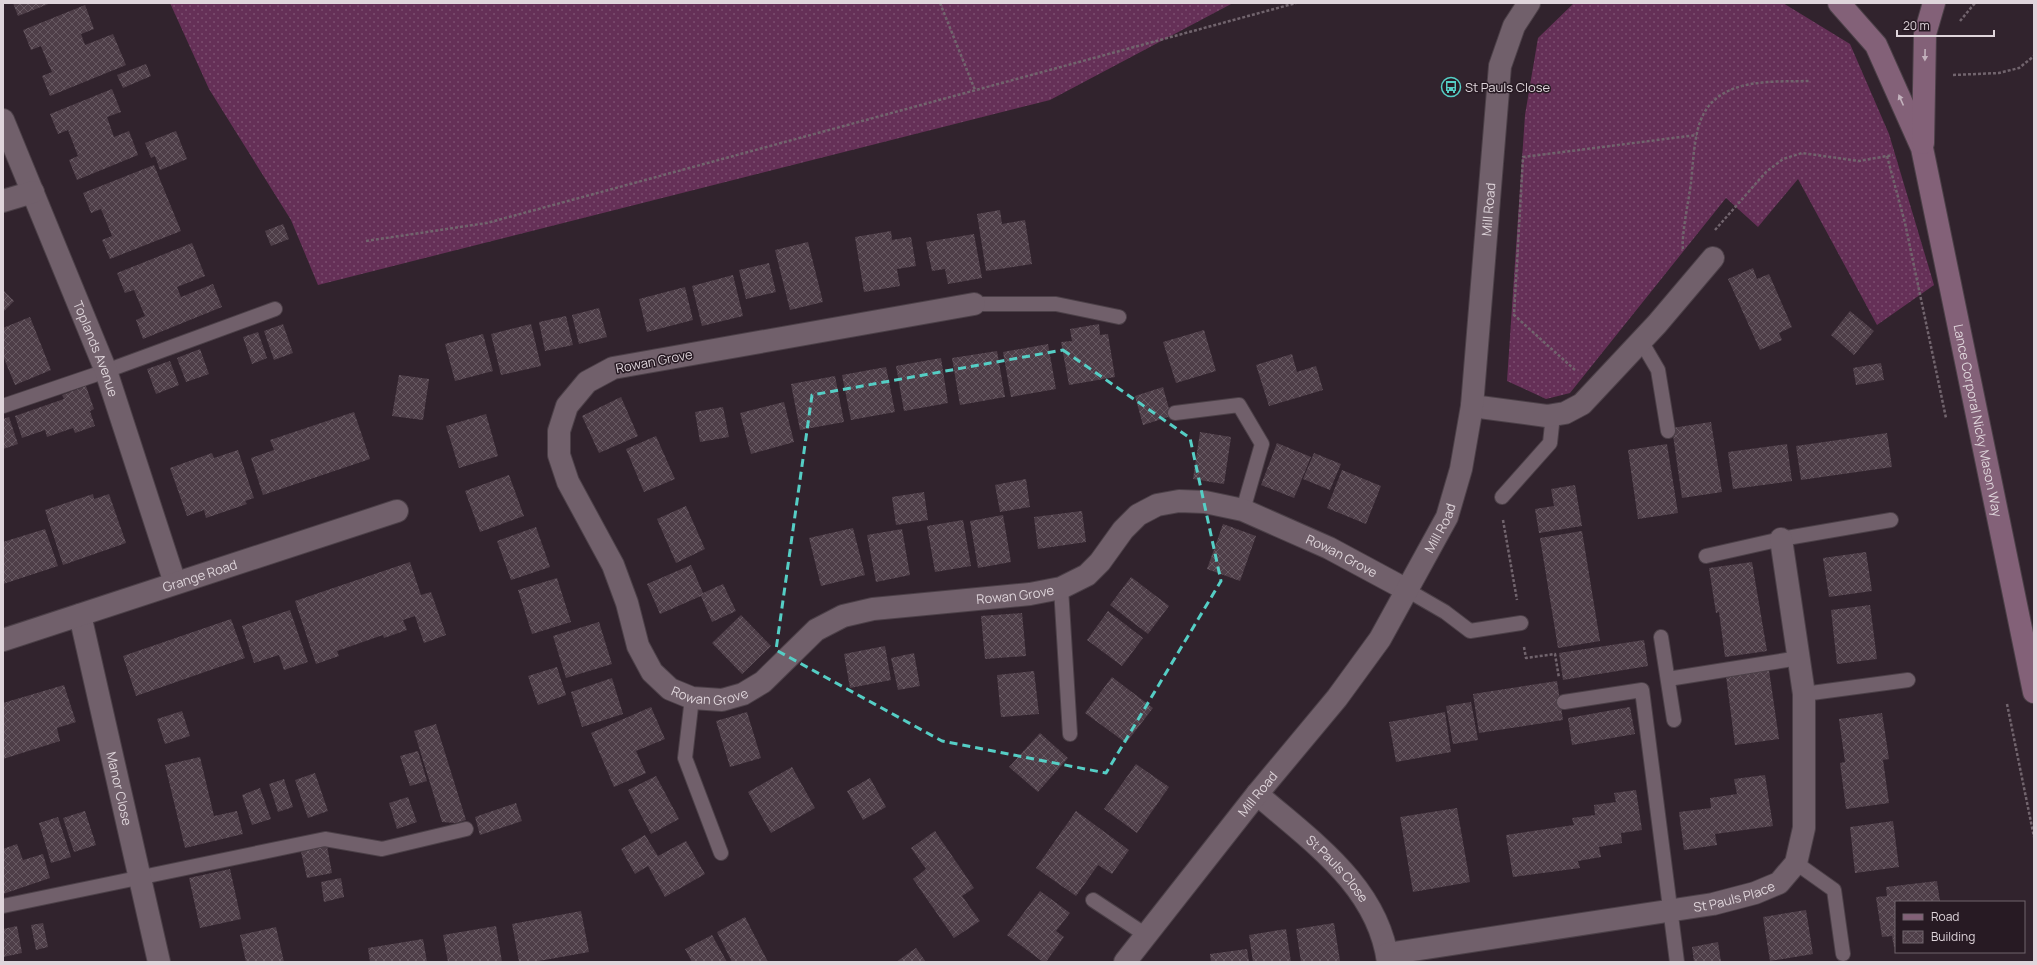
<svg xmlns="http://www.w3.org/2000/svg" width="2037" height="965" font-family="Manrope,sans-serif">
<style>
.grass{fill:url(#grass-dots)}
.building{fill:url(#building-cross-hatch)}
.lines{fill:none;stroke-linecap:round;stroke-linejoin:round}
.service-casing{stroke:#4c4048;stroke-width:16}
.minor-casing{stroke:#4c4048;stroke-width:24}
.tertiary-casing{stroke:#4c4048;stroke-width:24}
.secondary-casing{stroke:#4c4048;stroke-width:24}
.path{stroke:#71646d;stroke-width:2.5;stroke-dasharray:3 2;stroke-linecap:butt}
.service{stroke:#71606b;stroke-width:14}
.minor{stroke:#71606b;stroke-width:22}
.tertiary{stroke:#71606b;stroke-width:22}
.secondary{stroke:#836178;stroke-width:22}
.oneway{fill:#c3b2bd}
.marked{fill:none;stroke:#55cec5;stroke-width:3;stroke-dasharray:8 5;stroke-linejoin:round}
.labels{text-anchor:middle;stroke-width:3;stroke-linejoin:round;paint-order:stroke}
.poi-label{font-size:13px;fill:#dfd5db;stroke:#271a23;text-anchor:start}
.street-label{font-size:13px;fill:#dfd5db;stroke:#271a23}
</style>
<defs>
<pattern id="grass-dots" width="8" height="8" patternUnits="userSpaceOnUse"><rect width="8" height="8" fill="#653057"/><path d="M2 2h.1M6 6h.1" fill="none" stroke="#7b4d6f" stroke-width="1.8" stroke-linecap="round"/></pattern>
<pattern id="building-cross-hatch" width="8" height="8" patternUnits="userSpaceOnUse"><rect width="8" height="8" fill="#4e3e48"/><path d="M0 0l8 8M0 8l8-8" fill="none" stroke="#675962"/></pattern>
</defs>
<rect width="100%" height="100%" fill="#31232d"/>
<path class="grass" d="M 170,3 L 1233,3 L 1050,100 L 318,285 L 291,220 L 209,89 Z
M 1574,3 L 1783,3 L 1850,44 L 1889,134 L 1934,285 L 1877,325 L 1798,179 L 1758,227 L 1726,198 L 1570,393 L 1546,399 L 1507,381 L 1525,115 L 1538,38 Z"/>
<path class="building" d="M 13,3 L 51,3 L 18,16 Z
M 85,5 L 94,29 L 81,34 L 85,45 L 113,34 L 126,65 L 50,96 L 42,76 L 52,72 L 47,61 L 41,46 L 31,50 L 23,30 Z
M 146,64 L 151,76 L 123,88 L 117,75 Z
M 112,89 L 121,112 L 107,117 L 114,137 L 129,131 L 138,155 L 77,180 L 69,160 L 78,156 L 68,130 L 58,134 L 50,114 Z
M 176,131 L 187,159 L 160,170 L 155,156 L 151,158 L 145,143 Z
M 154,165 L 181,231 L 110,259 L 102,240 L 112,236 L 101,209 L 91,213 L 83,193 Z
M 1000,210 L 1002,224 L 1025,220 L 1032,264 L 986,271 L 977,214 Z
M 283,224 L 289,239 L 271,246 L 265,231 Z
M 891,231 L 892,240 L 911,237 L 916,266 L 897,269 L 900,286 L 864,292 L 855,237 Z
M 974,234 L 982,278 L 948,284 L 945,269 L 932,271 L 926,242 Z
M 808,242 L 823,302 L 790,310 L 775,250 Z
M 192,243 L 205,276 L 177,287 L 181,297 L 213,284 L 222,307 L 143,339 L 136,320 L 145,316 L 139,302 L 134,290 L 125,293 L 117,273 Z
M 769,263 L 776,292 L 746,299 L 739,270 Z
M 1753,268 L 1757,279 L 1769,274 L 1792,327 L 1779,333 L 1782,340 L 1760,350 L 1728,279 Z
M 733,275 L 743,316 L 702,326 L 692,286 Z
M 685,287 L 693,320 L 647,332 L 639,299 Z
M 3,290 L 14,301 L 3,312 Z
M 599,308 L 607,337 L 579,344 L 572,315 Z
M 1850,311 L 1874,331 L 1854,355 L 1831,335 Z
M 566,316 L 573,345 L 545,351 L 539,322 Z
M 30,317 L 51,370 L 15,385 L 3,356 L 3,328 Z
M 283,324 L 293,353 L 274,360 L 264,331 Z
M 531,324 L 541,366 L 501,375 L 491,334 Z
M 1099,324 L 1100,335 L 1108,334 L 1115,377 L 1069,385 L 1061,342 L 1072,341 L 1070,329 Z
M 1204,330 L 1216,371 L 1176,383 L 1163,342 Z
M 258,332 L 267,358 L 252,364 L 243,337 Z
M 483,334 L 493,371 L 455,381 L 445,344 Z
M 1048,344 L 1056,389 L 1011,397 L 1003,352 Z
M 200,349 L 209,374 L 186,382 L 177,358 Z
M 997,351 L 1005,397 L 960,405 L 952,358 Z
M 1292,354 L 1297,372 L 1316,366 L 1323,390 L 1269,406 L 1256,365 Z
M 941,358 L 948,403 L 904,411 L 896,366 Z
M 170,361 L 179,385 L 156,394 L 147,369 Z
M 1881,363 L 1884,380 L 1856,385 L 1853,368 Z
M 886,367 L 895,412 L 851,420 L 842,375 Z
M 399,375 L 429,379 L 423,420 L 392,416 Z
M 835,376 L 844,422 L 800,430 L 791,384 Z
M 86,386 L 94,409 L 90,411 L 95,426 L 75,433 L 73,428 L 47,437 L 45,430 L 22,438 L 15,416 L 64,399 L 62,395 Z
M 1163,387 L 1171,416 L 1143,425 L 1135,396 Z
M 621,397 L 638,436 L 599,453 L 582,416 Z
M 784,402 L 794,442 L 751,454 L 740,413 Z
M 723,407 L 729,437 L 700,442 L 695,412 Z
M 354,412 L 370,459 L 263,495 L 251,458 L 274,450 L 270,440 Z
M 486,414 L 498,456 L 459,468 L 446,426 Z
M 9,417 L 18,444 L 3,449 L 3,419 Z
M 1711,422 L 1722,492 L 1682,498 L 1672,428 Z
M 1200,432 L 1231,437 L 1224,484 L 1193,479 Z
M 1887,433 L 1892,467 L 1801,480 L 1796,446 Z
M 656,436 L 675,479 L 644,492 L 626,449 Z
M 1277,443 L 1311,457 L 1294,498 L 1261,485 Z
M 1667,444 L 1678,513 L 1638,519 L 1628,450 Z
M 1787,444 L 1792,481 L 1733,489 L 1728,452 Z
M 238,450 L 254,498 L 245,501 L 247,504 L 206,518 L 204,510 L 187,516 L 170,468 L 212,453 L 214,458 Z
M 1314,453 L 1341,464 L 1330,490 L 1303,479 Z
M 1342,470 L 1381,486 L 1366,524 L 1327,508 Z
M 509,475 L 524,516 L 480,532 L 465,491 Z
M 1026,479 L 1030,507 L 1000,512 L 995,485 Z
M 1575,485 L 1582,526 L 1539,533 L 1535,509 L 1554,506 L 1551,489 Z
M 924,492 L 928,520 L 896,525 L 892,497 Z
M 93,494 L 94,499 L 109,494 L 126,543 L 63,565 L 45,510 Z
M 686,506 L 705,549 L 676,563 L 657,519 Z
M 1082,511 L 1086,542 L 1038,549 L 1034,517 Z
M 1003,515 L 1011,562 L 978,568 L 970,521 Z
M 963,520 L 971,566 L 935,572 L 927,526 Z
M 1223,524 L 1256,536 L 1240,581 L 1207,569 Z
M 536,527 L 550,567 L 511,580 L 497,541 Z
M 853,528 L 865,575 L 821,586 L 809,538 Z
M 45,529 L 58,566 L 3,584 L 3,542 Z
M 902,529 L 910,575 L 876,582 L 867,535 Z
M 1582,531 L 1600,641 L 1558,648 L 1540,538 Z
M 1866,552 L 1872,591 L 1829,597 L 1823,558 Z
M 410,562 L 421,595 L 431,592 L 446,635 L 424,643 L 415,616 L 403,620 L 407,630 L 384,638 L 383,635 L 337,651 L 339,656 L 316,664 L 295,601 Z
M 1752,562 L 1767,651 L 1725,657 L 1719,612 L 1716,613 L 1709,568 Z
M 691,565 L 703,593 L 723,584 L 736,611 L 712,622 L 701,596 L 660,614 L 647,584 Z
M 1131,577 L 1169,606 L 1148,634 L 1110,605 Z
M 557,578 L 571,622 L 532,634 L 518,590 Z
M 1870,605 L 1877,659 L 1837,664 L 1831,610 Z
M 290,610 L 308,662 L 284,670 L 279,655 L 254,663 L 242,626 Z
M 1108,611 L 1143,638 L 1122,666 L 1087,640 Z
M 1022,613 L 1026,656 L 985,659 L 981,616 Z
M 741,615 L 771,646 L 742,674 L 712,643 Z
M 231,619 L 245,658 L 136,696 L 123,656 Z
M 599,622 L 612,664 L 566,678 L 553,636 Z
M 1644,640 L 1648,666 L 1563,680 L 1559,653 Z
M 885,646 L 891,680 L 850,688 L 844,654 Z
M 914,653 L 920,686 L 898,690 L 891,658 Z
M 557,667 L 566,695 L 538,705 L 528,676 Z
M 1769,670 L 1779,739 L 1735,745 L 1726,676 Z
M 1034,671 L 1039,714 L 1001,717 L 997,675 Z
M 1112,677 L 1153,708 L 1126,743 L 1085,713 Z
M 612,678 L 623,714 L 582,727 L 571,692 Z
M 1557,681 L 1563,720 L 1479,733 L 1473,694 Z
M 64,685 L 76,722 L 57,728 L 60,741 L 3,759 L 3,703 Z
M 1471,702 L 1478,740 L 1453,744 L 1446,706 Z
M 651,707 L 665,739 L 636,751 L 646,773 L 614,787 L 591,733 Z
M 1630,707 L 1635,734 L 1572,745 L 1568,718 Z
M 182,711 L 190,736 L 165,744 L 157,719 Z
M 747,712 L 761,758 L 730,767 L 716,721 Z
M 1445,712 L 1451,752 L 1396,762 L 1389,722 Z
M 1882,713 L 1889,759 L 1883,760 L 1889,803 L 1846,809 L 1840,763 L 1845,762 L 1839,719 Z
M 436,724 L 466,820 L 456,823 L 442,822 L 414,731 Z
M 1040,733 L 1068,758 L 1038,792 L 1009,767 Z
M 418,751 L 427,781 L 410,786 L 400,756 Z
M 200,757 L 214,816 L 237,811 L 243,834 L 185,848 L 165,765 Z
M 1136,764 L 1169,787 L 1137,833 L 1104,809 Z
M 792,767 L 815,808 L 771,833 L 748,792 Z
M 315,773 L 328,811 L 308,818 L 295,780 Z
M 1765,775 L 1773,826 L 1715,834 L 1717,845 L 1684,850 L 1679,812 L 1711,808 L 1710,798 L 1737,794 L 1734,779 Z
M 656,776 L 679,819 L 651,834 L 628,790 Z
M 870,778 L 886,807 L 863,820 L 847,791 Z
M 284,779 L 293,807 L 278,812 L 269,784 Z
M 260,788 L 271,819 L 252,825 L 242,795 Z
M 1636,790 L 1642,830 L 1621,833 L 1622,843 L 1599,847 L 1601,857 L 1578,861 L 1580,868 L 1513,877 L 1506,835 L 1574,825 L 1572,818 L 1595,815 L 1594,805 L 1616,802 L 1614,793 Z
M 408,797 L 417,822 L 397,829 L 389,803 Z
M 516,803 L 522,821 L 480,835 L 475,817 Z
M 1457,808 L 1470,882 L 1413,892 L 1400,817 Z
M 85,811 L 96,845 L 74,852 L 63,818 Z
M 1076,811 L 1129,850 L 1112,874 L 1098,865 L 1076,896 L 1036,868 Z
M 58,817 L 71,857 L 51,863 L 39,823 Z
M 1893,821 L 1899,867 L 1855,873 L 1850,827 Z
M 935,831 L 974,888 L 962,896 L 980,921 L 954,938 L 913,879 L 926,869 L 911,848 Z
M 645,835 L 658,856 L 686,841 L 705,874 L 665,897 L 648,866 L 635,874 L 621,849 Z
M 17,844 L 23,860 L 43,854 L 50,878 L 3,894 L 3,849 Z
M 327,846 L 332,873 L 307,878 L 301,852 Z
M 230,869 L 241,919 L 200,928 L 189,878 Z
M 341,878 L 344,897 L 324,902 L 321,882 Z
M 1937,881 L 1940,902 L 1896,902 L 1896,947 L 1894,947 L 1892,936 L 1882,937 L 1876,897 L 1887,896 L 1886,887 Z
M 1040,891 L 1070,913 L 1056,931 L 1064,937 L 1046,962 L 1043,962 L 1007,935 Z
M 1806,910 L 1813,954 L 1770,961 L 1763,917 Z
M 581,911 L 589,952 L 533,962 L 519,962 L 512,924 Z
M 745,917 L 768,962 L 732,962 L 717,932 Z
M 43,923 L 48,947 L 36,950 L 31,925 Z
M 1334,923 L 1340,961 L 1301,962 L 1296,929 Z
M 17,926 L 22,953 L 3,957 L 3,929 Z
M 496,926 L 502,962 L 448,962 L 443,935 Z
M 276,927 L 284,962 L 246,962 L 240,935 Z
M 1286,929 L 1291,962 L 1253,962 L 1249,935 Z
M 712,935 L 727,962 L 692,962 L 685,949 Z
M 423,939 L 427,962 L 370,962 L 368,948 Z
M 1718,942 L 1721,962 L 1694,962 L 1692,947 Z
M 916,948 L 926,962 L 896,962 Z
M 1247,949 L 1249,962 L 1211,962 L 1210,954 Z"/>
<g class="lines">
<g class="service-casing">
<path id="service" d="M 974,304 L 1056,304 L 1119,317
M 1641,341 L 1658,370 L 1668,431
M 3,406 L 106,371 L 275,309
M 1175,413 L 1239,405 L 1262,444 L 1243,510
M 1502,497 L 1550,443 L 1553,415
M 1706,556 L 1781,539 L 1891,520
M 1061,588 L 1070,734
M 1407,590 L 1445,612 L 1470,631 L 1521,623
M 1661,637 L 1674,720
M 1668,679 L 1799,658
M 1804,694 L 1908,680
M 692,698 L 685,758 L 721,853
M 1564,702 L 1642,690 L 1677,962
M 1796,863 L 1834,890 L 1843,954
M 1093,900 L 1146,935
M 3,906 L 325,839 L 382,849 L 466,829"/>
</g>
<g class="minor-casing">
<g id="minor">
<path id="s1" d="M 3,120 L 106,371 L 175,583"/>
<path d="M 3,201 L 33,192"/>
<path id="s2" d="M 974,304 L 613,368 L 587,382 L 567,406 L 559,431 L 559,455 L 568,482 L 613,565 L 627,603 L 638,646 L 652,672 L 670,689 L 692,698 L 722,700 L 743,694 L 763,682 L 816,630 L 843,616 L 873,609 L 1030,594 L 1061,588 L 1087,575 L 1100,562 L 1123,530 L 1138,515 L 1157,505 L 1179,501 L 1205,502 L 1243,510 L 1329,548 L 1407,590"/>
<path d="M 1472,406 L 1547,416 L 1565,413 L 1582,404 L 1657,324 L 1713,258"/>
<path id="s3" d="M 80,615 L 159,962"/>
<path id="s4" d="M 3,640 L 397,511"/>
<path id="s5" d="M 1257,794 C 1311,841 1378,886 1388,962"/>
<path id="s6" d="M 1387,954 L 1713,904 L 1755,893 L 1779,883 L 1796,863 L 1804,828 L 1804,694 L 1781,539"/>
</g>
</g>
<g class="tertiary-casing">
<g id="tertiary">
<path id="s7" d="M 1125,962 L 1257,794 L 1337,698 L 1380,639 L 1447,517 L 1461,469 L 1472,406 L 1500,66 L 1514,26 L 1529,3"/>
</g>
</g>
<g class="secondary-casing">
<g id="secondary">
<path id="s8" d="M 1839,3 L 1876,45 L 1922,148 L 2034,692"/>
<path d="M 1923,143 L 1925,34 L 1934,3"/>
</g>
</g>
<path class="path" d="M 940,3 L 975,90
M 1960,21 L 1975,3
M 1953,75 L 1999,73 L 2019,68 L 2034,56
M 1887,156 L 1905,223 L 1946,418
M 1715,230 L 1766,172 L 1783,159 L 1802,153 L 1859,161 L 1893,155
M 366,241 L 487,223 L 1296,3
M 1683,249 C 1681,238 1689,198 1691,183 C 1693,164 1694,132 1703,115 C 1722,77 1775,82 1810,81
M 1575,370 L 1514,315 L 1523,157 L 1697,135
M 1503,520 L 1517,600
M 1524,647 L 1526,658 L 1555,654 L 1559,678
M 2007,704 L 2034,837"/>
<use href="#service" class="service"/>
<use href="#minor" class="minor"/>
<use href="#tertiary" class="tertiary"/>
<use href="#secondary" class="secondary"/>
</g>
<defs><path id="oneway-solid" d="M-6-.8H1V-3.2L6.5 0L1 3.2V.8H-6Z"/></defs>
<g class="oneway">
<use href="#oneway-solid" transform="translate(1925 55) rotate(91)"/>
<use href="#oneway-solid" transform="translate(1901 100) rotate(-114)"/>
</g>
<path class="marked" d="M 1063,350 L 1190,438 L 1221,581 L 1106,773 L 942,741 L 776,650 L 812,395 Z"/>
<defs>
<g id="bus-ring" transform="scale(1)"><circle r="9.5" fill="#271a23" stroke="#55cec5" stroke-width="1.5"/><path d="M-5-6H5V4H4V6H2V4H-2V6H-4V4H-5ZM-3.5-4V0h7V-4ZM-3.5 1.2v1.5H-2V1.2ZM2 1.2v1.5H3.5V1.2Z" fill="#55cec5"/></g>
</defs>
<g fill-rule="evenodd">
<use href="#bus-ring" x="1451" y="87"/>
</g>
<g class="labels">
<g class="poi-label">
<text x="1465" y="92">St Pauls Close</text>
</g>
<g class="street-label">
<text dy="5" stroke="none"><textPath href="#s7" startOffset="862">Mill Road</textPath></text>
<text dy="5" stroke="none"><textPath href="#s1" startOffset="247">Toplands Avenue</textPath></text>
<text transform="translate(654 361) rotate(-11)" y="5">Rowan Grove</text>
<text dy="5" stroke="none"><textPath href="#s8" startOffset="447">Lance Corporal Nicky Mason Way</textPath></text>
<text dy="5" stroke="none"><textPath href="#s7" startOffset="538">Mill Road</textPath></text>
<text dy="5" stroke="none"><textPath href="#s2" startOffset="1489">Rowan Grove</textPath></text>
<text dy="5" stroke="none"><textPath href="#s4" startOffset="207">Grange Road</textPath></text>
<text dy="5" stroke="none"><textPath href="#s2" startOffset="1117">Rowan Grove</textPath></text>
<text dy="5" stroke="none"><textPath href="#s2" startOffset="781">Rowan Grove</textPath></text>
<text dy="5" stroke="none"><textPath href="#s3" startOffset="178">Manor Close</textPath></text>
<text dy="5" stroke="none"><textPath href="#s7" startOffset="214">Mill Road</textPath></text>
<text dy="5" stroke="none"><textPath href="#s5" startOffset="110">St Pauls Close</textPath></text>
<text dy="5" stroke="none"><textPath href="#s6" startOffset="352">St Pauls Place</textPath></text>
</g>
</g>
<rect width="2037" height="965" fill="none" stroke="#dfd5db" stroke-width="8"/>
<rect x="1895" y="901" width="130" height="52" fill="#271a23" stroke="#71656d"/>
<rect x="1903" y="914" width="20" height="6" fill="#836178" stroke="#71656d"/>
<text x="1931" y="921" font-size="12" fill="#dfd5db">Road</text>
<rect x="1903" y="931" width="20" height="12" fill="url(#building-cross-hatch)" stroke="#71656d"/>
<text x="1931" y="941" font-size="12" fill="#dfd5db">Building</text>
<path d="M1897 30v6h97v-6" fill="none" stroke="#dfd5db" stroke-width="2"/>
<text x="1903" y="30" font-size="12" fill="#dfd5db" stroke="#271a23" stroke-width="3" paint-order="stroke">20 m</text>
</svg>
